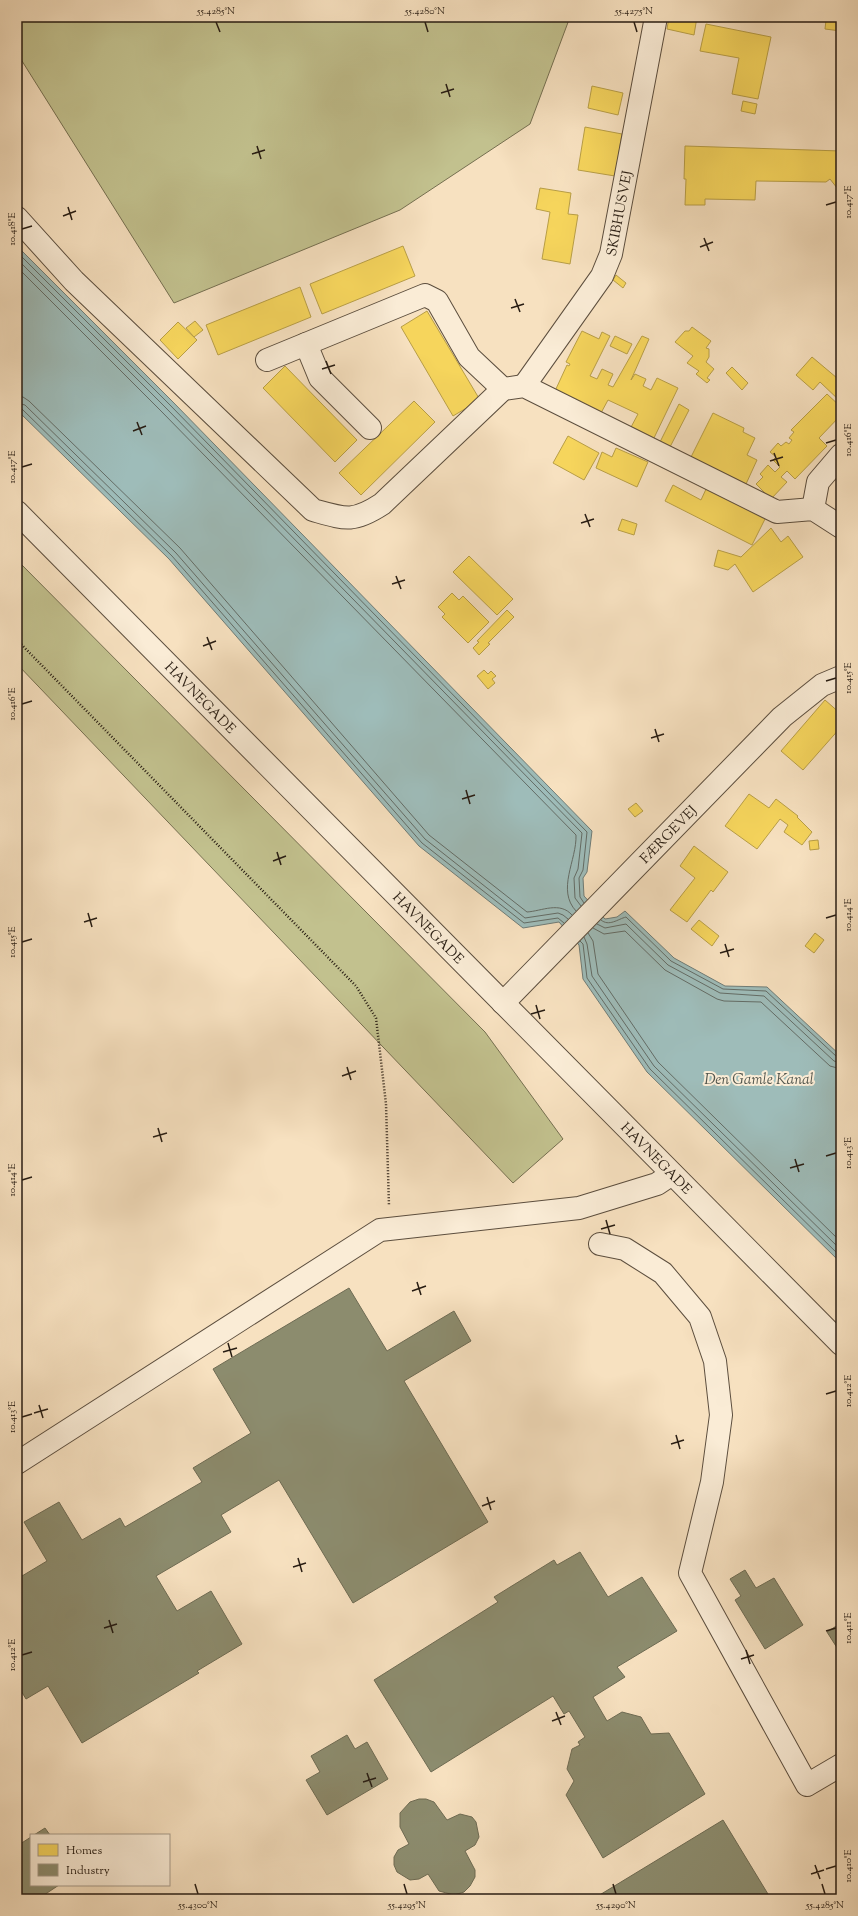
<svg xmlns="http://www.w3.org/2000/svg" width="858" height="1916" font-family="'Sorts Mill Goudy',serif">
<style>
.green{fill:#c2c18e;stroke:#756f50}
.water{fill:#9ebcb9;stroke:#6f7c77}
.homes{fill:#f6d55c;stroke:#b89e46}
.industry{fill:#8c8c6e;stroke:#6e6b53}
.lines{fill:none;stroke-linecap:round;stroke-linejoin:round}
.shore{stroke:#636c66;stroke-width:1}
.minor-casing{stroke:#5c4e3e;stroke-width:24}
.path{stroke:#281d13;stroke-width:2.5;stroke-dasharray:1 2;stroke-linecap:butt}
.minor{stroke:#faecd6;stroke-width:22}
.ticks{fill:none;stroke:#281d13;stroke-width:1.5}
.labels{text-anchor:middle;stroke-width:4;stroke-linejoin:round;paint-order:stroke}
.street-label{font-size:14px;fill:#281d13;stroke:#faecd6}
.water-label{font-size:15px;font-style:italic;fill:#51554d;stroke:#faecd6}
.neatline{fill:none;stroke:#281d13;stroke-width:1.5}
.ticks-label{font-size:10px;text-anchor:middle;fill:#281d13}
</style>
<rect width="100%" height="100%" fill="#f7e1c0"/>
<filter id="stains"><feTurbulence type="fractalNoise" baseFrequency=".005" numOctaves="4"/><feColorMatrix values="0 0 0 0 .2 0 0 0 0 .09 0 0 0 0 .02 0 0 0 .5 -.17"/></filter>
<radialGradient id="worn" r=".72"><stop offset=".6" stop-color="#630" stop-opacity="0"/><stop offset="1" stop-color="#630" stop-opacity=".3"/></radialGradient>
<path class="green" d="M 17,17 L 570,17 L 530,124 L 400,210 L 174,303 L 17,53 Z
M 17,560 L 485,1032 L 563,1139 L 513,1183 L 17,664 Z"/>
<path class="water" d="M 17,246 L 173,402 L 592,831 L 587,872 L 583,878 L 584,896 L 605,919 L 617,917 L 625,911 L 674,958 L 725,986 L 767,987 L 841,1056 L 841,1263 L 647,1072 L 583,979 L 579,945 L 559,922 L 523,928 L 419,846 L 169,559 L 17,410 Z"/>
<path class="homes" d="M 669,17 L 697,17 L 694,35 L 667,29 Z
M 790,17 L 812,17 L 812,20 Z
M 815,17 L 841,17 L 841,31 L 825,29 L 826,20 L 815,19 Z
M 706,24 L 771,37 L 758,99 L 732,94 L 739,58 L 700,51 Z
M 592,86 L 623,93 L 618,115 L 588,108 Z
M 743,101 L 757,104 L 755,114 L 741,111 Z
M 585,127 L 622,134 L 615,176 L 578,170 Z
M 685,146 L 841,151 L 841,193 L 830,179 L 826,182 L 756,181 L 755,200 L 705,199 L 705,205 L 685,205 L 686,179 L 684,179 Z
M 540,188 L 571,193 L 568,214 L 578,215 L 570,264 L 542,259 L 550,212 L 536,209 Z
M 403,246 L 415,276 L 322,314 L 310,284 Z
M 616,275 L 626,283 L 623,288 L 613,280 Z
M 300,287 L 311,317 L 218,355 L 206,325 Z
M 427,311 L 480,400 L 453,416 L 401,327 Z
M 195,321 L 203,330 L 194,337 L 186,328 Z
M 178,322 L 197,340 L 178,359 L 160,340 Z
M 692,327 L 711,341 L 706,348 L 709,349 L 709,357 L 706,362 L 714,369 L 707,378 L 710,380 L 707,383 L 696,374 L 699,371 L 687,363 L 693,356 L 675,342 L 685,331 L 689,331 Z
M 582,331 L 599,339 L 602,332 L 610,336 L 590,376 L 597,379 L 602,369 L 613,374 L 608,385 L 613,387 L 642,336 L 649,339 L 631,380 L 635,374 L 646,379 L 643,386 L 651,390 L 657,378 L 678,388 L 653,440 L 630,429 L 638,414 L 608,400 L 601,413 L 555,391 L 567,365 L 569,366 L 570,364 L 566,362 Z
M 615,336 L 632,344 L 627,354 L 610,346 Z
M 812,357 L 837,378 L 841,374 L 841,402 L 820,382 L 813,390 L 796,375 Z
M 285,366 L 357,440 L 335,462 L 263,388 Z
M 732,367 L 748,383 L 742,390 L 726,373 Z
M 827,394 L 841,407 L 841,415 L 819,438 L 827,446 L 795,479 L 787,471 L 781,477 L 787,482 L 771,499 L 756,484 L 763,477 L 760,474 L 768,465 L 775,472 L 780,467 L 773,460 L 776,457 L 770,452 L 778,443 L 781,446 L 786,442 L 789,444 L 792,440 L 789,438 L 794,432 L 791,430 Z
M 414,401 L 435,422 L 361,495 L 339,473 Z
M 679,404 L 689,410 L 670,447 L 660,442 Z
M 713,413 L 744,428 L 743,432 L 755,438 L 747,455 L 757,460 L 746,484 L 691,457 Z
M 568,436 L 599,453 L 584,480 L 553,463 Z
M 616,448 L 648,462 L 637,487 L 596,468 L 602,452 L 612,457 Z
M 673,485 L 701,500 L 707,487 L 766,517 L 752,545 L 665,501 Z
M 622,519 L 637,524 L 634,535 L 618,530 Z
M 771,528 L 781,542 L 788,536 L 803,557 L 753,592 L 735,564 L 728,570 L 714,566 L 718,550 L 741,557 Z
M 469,556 L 513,599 L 497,615 L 453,572 Z
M 452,593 L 459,600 L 463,596 L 489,622 L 468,643 L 442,617 L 445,614 L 438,607 Z
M 507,610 L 514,617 L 488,643 L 490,644 L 479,655 L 473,648 L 479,642 L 477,641 Z
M 484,670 L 488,674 L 491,671 L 496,676 L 492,679 L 495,683 L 488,689 L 477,676 Z
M 825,700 L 841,714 L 841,727 L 803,770 L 781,751 Z
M 749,794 L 769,808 L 776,799 L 798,816 L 797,817 L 812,832 L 802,845 L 784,832 L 788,825 L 780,819 L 757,849 L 725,826 Z
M 636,803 L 643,811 L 635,817 L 628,809 Z
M 818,840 L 819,849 L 810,850 L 809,841 Z
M 694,846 L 728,872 L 713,892 L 711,890 L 687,922 L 670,910 L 695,878 L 680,866 Z
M 699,920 L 719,936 L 712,946 L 691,929 Z
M 815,933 L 824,940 L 814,953 L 805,946 Z"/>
<path class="industry" d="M 349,1288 L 387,1351 L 454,1311 L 471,1341 L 404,1381 L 488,1522 L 353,1603 L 279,1480 L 221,1515 L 231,1532 L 156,1576 L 177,1611 L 211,1591 L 242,1644 L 197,1671 L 199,1673 L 82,1743 L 48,1686 L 26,1699 L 17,1684 L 17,1579 L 47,1561 L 24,1522 L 59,1502 L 82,1540 L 120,1518 L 125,1527 L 202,1482 L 193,1468 L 251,1433 L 213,1369 Z
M 580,1552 L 608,1597 L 642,1577 L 677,1631 L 617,1667 L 625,1677 L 593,1697 L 607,1721 L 622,1712 L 641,1717 L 651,1734 L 669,1733 L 705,1794 L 603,1858 L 566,1795 L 574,1781 L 567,1769 L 572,1749 L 580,1745 L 578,1742 L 585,1737 L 569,1711 L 564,1714 L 553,1696 L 431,1772 L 374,1680 L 498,1602 L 494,1597 L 554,1560 L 557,1565 Z
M 745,1570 L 756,1588 L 774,1578 L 803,1625 L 765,1649 L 735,1600 L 741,1596 L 730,1579 Z
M 841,1623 L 841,1654 L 827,1632 Z
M 347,1735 L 355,1749 L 367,1742 L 388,1779 L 327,1815 L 306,1780 L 320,1772 L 311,1756 Z
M 419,1799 L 426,1799 L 434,1802 L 447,1820 L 460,1814 L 472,1817 L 476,1822 L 479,1837 L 475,1845 L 465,1851 L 475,1870 L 475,1877 L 470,1886 L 464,1892 L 454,1895 L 439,1891 L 428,1874 L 419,1879 L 410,1880 L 397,1872 L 394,1865 L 394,1857 L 398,1850 L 409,1844 L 400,1827 L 400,1813 L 410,1802 Z
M 723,1820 L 771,1899 L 593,1899 Z
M 45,1828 L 50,1835 L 34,1835 Z
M 31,1837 L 31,1885 L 59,1885 L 38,1899 L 24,1899 L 17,1888 L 17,1846 Z"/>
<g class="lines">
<path class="shore" d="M 17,252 L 170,405 L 587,832 L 583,870 L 579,878 L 580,897 L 584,903
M 17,259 L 166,408 L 582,833 L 578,869 L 574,878 L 575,898 L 581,906
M 17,267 L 162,412 L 576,835 C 577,860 556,890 576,911
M 17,396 L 23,397 L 29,401 L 180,548 L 429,835 L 527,912 C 542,911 560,901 572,915
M 17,403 L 25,405 L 176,553 L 425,839 L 525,918 L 558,913 L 563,915 L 568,919
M 17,408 L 22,409 L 172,556 L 422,843 L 524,923 L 558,918 L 564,923
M 601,920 C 609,927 618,919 626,917 L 671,961 L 723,989 L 766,991 L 837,1057 L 841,1058
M 597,924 L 605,928 L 626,924 L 668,965 L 720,993 L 764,996 L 834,1061 L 841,1063
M 593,928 L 604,934 L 625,931 L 665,970 L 717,999 L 724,1001 L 761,1002 L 830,1066 L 841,1069
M 588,933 L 593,941 L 598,974 L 658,1062 L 841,1242
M 584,937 L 587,944 L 592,976 L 654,1066 L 841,1250
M 580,941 L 583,944 L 587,978 L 650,1069 L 841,1257"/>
<g class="minor-casing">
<g id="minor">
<path d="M 17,218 L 74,281 L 313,510 C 345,519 353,523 382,504 L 503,389"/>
<path d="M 306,344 L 320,378 L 370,428"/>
<path d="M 267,360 L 425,295 L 437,301 L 469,357 L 503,389 L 524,386 L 777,512 L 813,509 L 841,527"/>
<path id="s1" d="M 524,386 L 602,276 L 611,254 L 656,17"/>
<path d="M 813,509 L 818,482 L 841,455"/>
<path id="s2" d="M 17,512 L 841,1344"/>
<path id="s3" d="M 503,1003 L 782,717 L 822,685 L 841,677"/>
<path d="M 600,1244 L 625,1249 L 663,1273 L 700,1317 L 715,1361 L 721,1415 L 712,1482 L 690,1573 L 807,1785 L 841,1765"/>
<path d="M 17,1463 L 380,1230 L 579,1208 L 657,1184 L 672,1174"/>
</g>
</g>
<path class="path" d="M 17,640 L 356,986 L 376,1018 L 386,1104 L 389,1206"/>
<use href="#minor" class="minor"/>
</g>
<path class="ticks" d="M 216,22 L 220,32M 425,22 L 428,32M 634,22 L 637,32M 446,84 L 450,97M 441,93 L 454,89M 257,146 L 261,159M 252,154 L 265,150M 826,205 L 836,202M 68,207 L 72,220M 63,216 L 76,211M 22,229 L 32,226M 704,238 L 709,251M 700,247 L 713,242M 515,299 L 520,312M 511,308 L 524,304M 326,361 L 331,374M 322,369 L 335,365M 137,422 L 142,435M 133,431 L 146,426M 826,443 L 836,440M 774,453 L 779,466M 770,461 L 783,457M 22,467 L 32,464M 585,514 L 590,527M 581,523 L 594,519M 396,576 L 401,589M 392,584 L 405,580M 207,637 L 212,650M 203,646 L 216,641M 826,681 L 836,678M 22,704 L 32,701M 655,729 L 659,742M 651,738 L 664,734M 466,790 L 470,804M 462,799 L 475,795M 277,852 L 281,865M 273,861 L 286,856M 88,913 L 92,927M 826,918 L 836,915M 84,922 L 97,918M 22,942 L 32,939M 725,944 L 729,957M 720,953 L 734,949M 536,1005 L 540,1019M 531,1014 L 545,1010M 347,1067 L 351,1080M 342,1076 L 356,1071M 158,1128 L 162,1142M 153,1137 L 167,1133M 826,1156 L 836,1153M 795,1159 L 799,1172M 790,1168 L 804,1164M 22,1180 L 32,1177M 606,1220 L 610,1234M 601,1229 L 615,1225M 417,1282 L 421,1295M 412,1291 L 426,1286M 228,1343 L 232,1357M 223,1352 L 237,1348M 826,1394 L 836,1391M 39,1405 L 43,1418M 34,1413 L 48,1409M 22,1417 L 32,1414M 676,1435 L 680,1449M 671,1444 L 684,1440M 487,1497 L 491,1510M 482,1506 L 495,1501M 298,1558 L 302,1572M 293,1567 L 306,1563M 109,1620 L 113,1633M 104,1628 L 117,1624M 826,1631 L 836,1628M 746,1650 L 750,1664M 22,1655 L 32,1652M 741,1659 L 754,1655M 556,1712 L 561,1725M 552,1721 L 565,1716M 367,1773 L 372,1787M 363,1782 L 376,1778M 815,1865 L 820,1879M 826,1869 L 836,1866M 811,1874 L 824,1870M 195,1884 L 198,1894M 404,1884 L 407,1894M 613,1884 L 616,1894M 822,1884 L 825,1894"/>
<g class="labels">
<g class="street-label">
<text dy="5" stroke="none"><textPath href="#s1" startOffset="200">SKIBHUSVEJ</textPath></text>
<text dy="5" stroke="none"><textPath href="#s2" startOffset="261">HAVNEGADE</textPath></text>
<text dy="5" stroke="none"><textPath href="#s3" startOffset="236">FÆRGEVEJ</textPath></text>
<text dy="5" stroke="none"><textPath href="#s2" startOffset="585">HAVNEGADE</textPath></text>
<text dy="5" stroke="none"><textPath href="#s2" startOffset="909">HAVNEGADE</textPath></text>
</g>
<g class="water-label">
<text x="759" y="1084">Den Gamle Kanal</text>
</g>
</g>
<rect width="858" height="1916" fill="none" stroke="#f7e1c0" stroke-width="44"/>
<rect x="30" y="1834" width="140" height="52" fill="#faecd6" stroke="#a69988"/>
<rect x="38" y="1844" width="20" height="12" fill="#f6d55c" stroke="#a69988"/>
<text x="66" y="1854" font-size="12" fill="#281d13">Homes</text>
<rect x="38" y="1864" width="20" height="12" fill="#8c8c6e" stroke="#a69988"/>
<text x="66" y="1874" font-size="12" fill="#281d13">Industry</text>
<rect x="22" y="22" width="814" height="1872" class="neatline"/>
<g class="ticks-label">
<text x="216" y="14">55.4285°N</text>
<text x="425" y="14">55.4280°N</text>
<text x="634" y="14">55.4275°N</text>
<text transform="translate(847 202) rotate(-90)" y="4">10.417°E</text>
<text transform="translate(11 229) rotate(-90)" y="4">10.418°E</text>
<text transform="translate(847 440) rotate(-90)" y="4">10.416°E</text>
<text transform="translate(11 467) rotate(-90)" y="4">10.417°E</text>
<text transform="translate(847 678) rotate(-90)" y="4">10.415°E</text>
<text transform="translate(11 704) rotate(-90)" y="4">10.416°E</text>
<text transform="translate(847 915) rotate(-90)" y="4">10.414°E</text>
<text transform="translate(11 942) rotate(-90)" y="4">10.415°E</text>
<text transform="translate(847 1153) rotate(-90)" y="4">10.413°E</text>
<text transform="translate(11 1180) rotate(-90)" y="4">10.414°E</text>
<text transform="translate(847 1391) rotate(-90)" y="4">10.412°E</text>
<text transform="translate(11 1417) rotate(-90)" y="4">10.413°E</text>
<text transform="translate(847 1628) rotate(-90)" y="4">10.411°E</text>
<text transform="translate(11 1655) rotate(-90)" y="4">10.412°E</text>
<text transform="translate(847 1866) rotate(-90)" y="4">10.410°E</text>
<text x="198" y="1908">55.4300°N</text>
<text x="407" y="1908">55.4295°N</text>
<text x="616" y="1908">55.4290°N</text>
<text x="825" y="1908">55.4285°N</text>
</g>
<rect width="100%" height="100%" filter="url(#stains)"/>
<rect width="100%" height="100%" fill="url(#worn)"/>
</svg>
